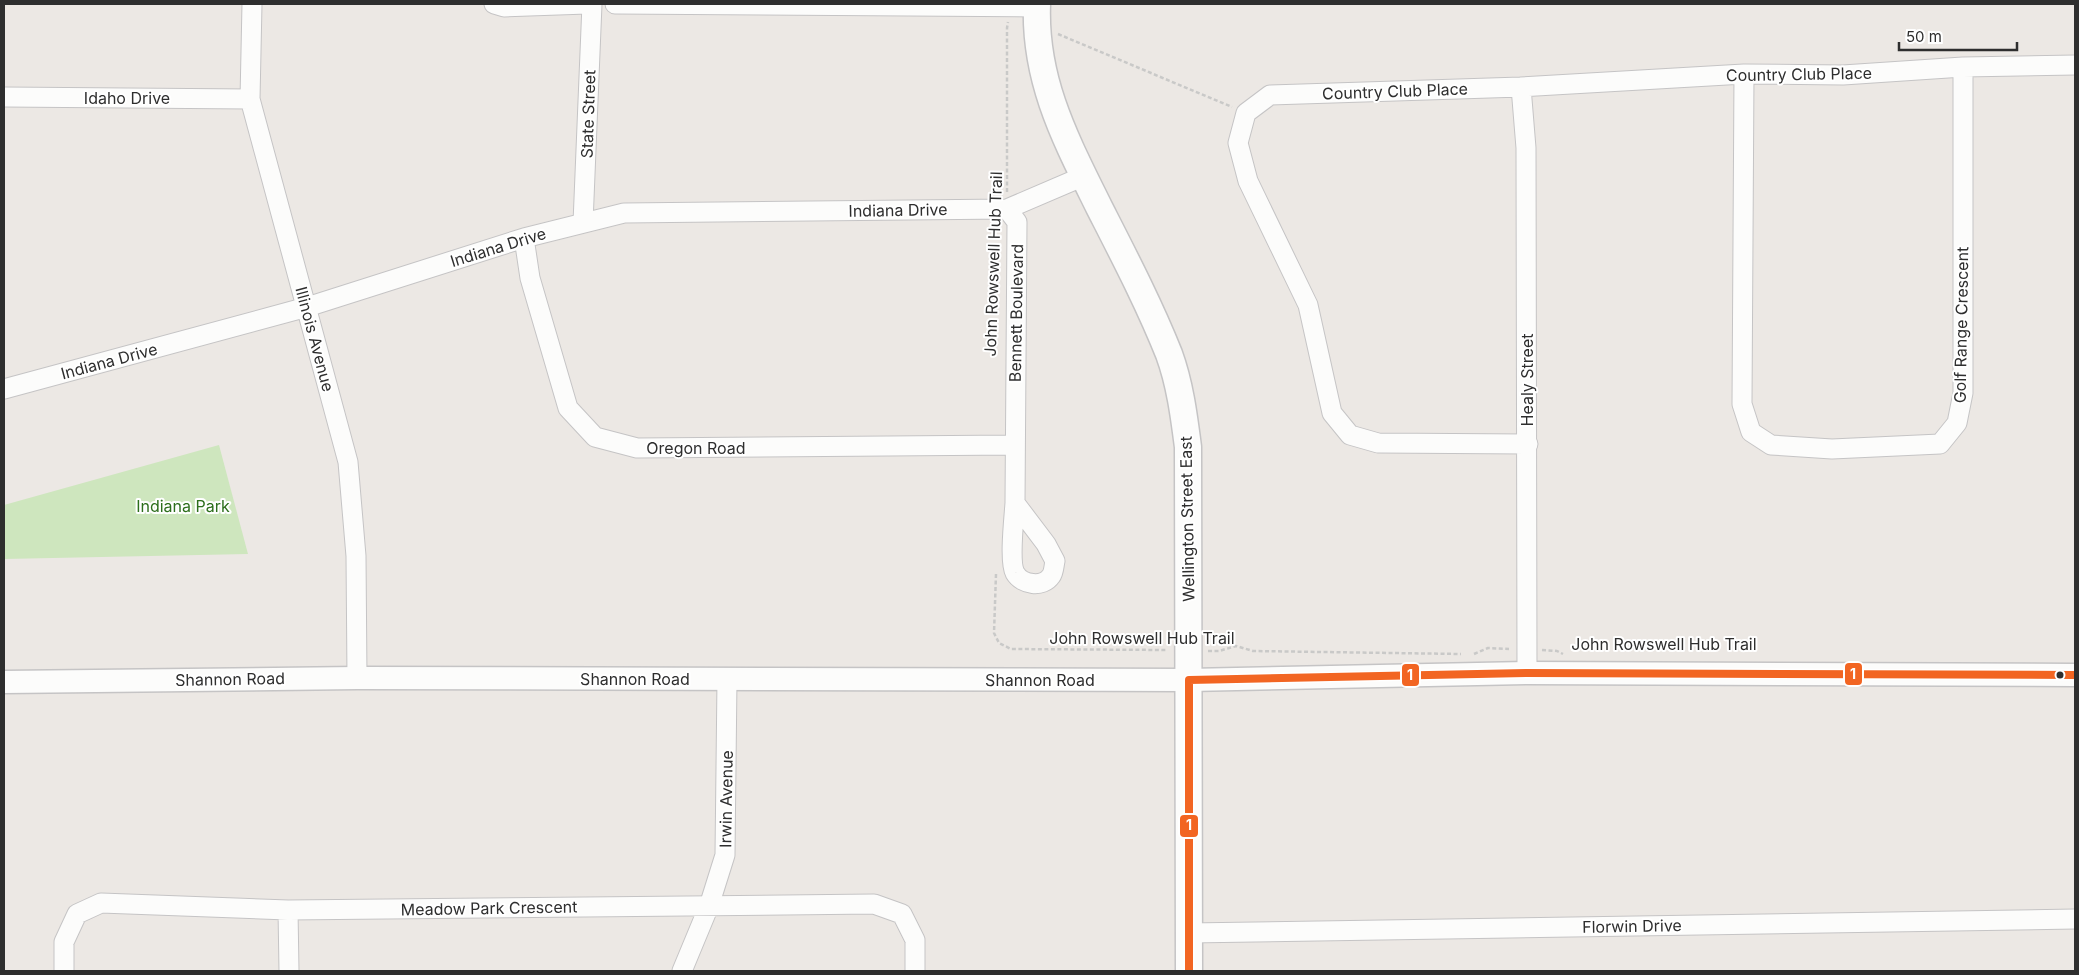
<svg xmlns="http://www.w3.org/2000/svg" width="2079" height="975" font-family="Inter,sans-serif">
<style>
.green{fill:#cee6be}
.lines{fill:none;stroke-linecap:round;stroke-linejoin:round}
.minor-casing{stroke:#c5c4c5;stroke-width:21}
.tertiary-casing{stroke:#c5c4c5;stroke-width:25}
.secondary-casing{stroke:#c5c4c5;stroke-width:29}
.path{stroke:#c9c9c8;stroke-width:2.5;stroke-dasharray:4 2.5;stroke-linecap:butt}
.minor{stroke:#fcfcfb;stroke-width:19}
.tertiary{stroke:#fcfcfb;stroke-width:22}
.secondary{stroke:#fcfcfb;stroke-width:26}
.bus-1-casing{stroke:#fff;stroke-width:11}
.bus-1{stroke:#f26522;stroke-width:8}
.bus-dot{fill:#2e2e2e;stroke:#fff;stroke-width:2}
.labels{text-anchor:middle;stroke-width:4;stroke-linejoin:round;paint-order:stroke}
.street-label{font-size:16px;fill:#2e2e2e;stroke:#fff}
.park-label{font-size:16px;fill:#2c6e1b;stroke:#fff}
.line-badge{stroke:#fff;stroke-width:2}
.badge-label{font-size:14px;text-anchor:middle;font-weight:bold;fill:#fff}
</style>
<rect width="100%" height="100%" fill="#ece8e4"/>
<path class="green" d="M 219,445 L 248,554 L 4,559 L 4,505 Z"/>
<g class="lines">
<g class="minor-casing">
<path id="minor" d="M 252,4 L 250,99 L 348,462 L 356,556 L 357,678
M 494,4 L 504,7 L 587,4
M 615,4 L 1037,7
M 1744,74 L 1742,404 L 1751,432 L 1771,445 L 1832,449 L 1940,444 L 1957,423 L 1963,393 L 1963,67
M 1521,87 L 1526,148 L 1527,673
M 4,97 L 250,99
M 1007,209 L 1017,222 L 1015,503 L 1046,544 L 1055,561 C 1054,565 1054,572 1051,576 C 1043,588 1022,585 1015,573 C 1009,562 1014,518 1015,503
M 583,223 L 592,4
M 524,238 L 530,278 L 568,408 L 595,437 L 637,448 L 1014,445
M 4,389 L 307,307 L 524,238 L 624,213 L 1007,209 L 1084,176
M 1528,444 L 1378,443 L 1350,435 L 1332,413 L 1308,305 L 1248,181 L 1238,143 L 1246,113 L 1270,95 L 1521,87 L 1744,74 L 1843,75 L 1963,67 L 2075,65
M 288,910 L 289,971
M 1189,933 L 2075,919
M 64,971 L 64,942 L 77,914 L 101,903 L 288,910 L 874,904 L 902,914 L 915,940 L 915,971
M 682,971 L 709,906 L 725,855 L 727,679"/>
</g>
<g class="tertiary-casing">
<path id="tertiary" d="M 4,682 L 357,678 L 1189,680 L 1527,673 L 2075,675"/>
</g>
<g class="secondary-casing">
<path id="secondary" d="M 1037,4 C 1034,81 1066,140 1099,207 C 1124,256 1149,304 1169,354 C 1180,384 1184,416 1188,447 L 1189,971"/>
</g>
<path class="path" d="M 1058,34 L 1232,107
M 1007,192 L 1007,28 L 1008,22
M 996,574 L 994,633 L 999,643 L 1011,649 L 1167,650
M 1542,650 L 1557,651 L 1563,654
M 1208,651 L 1219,651 L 1236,646 L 1253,651 L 1461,654
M 1474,654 L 1488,648 L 1509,649"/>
<use href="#minor" class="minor"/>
<use href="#tertiary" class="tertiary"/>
<use href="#secondary" class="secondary"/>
<g class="bus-1-casing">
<path id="bus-1" d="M 1189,680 L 1527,673 L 2075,675
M 1189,680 L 1189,971"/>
</g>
<use href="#bus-1" class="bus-1"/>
</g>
<circle class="bus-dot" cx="2060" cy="675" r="4.5"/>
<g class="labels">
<g class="street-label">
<text transform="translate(1799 74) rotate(-1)" y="6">Country Club Place</text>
<text transform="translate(1395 91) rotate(-2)" y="6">Country Club Place</text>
<text x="127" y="104">Idaho Drive</text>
<text transform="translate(588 114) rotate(-88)" y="6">State Street</text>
<text transform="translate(898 210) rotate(-1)" y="6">Indiana Drive</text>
<text transform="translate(498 247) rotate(-17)" y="6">Indiana Drive</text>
<text transform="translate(993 264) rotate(-88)" y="6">John Rowswell Hub Trail</text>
<text transform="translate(1016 313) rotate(-89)" y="6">Bennett Boulevard</text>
<text transform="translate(1961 325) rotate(-89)" y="6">Golf Range Crescent</text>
<text transform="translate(315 339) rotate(75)" y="6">Illinois Avenue</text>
<text transform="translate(109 361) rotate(-15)" y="6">Indiana Drive</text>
<text transform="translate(1527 380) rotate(-90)" y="6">Healy Street</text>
<text x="696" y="454">Oregon Road</text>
<text transform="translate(1187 519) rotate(-91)" y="6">Wellington Street East</text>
<text x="1142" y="644">John Rowswell Hub Trail</text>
<text x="1664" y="650">John Rowswell Hub Trail</text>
<text transform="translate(230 679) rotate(-1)" y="6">Shannon Road</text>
<text x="635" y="685">Shannon Road</text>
<text x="1040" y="686">Shannon Road</text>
<text transform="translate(726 799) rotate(-89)" y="6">Irwin Avenue</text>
<text transform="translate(489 908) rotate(-1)" y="6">Meadow Park Crescent</text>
<text transform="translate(1632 926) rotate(-1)" y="6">Florwin Drive</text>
</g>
<g class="park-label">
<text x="183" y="512">Indiana Park</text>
</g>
</g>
<g class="line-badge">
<rect x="1844" y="662" width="19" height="24" rx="5" fill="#f26522"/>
<rect x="1401" y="663" width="19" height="24" rx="5" fill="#f26522"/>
<rect x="1179" y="814" width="20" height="24" rx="5" fill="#f26522"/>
</g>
<g class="badge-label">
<text x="1853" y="679">1</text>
<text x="1410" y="680">1</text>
<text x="1189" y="830">1</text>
</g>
<rect width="2079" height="975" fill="none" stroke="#2e2e2e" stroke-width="10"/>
<path d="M1899 42v8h118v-8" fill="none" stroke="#2e2e2e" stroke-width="2.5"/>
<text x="1906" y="42" font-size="15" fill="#2e2e2e" stroke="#ffffff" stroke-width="4" paint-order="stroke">50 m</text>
</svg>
